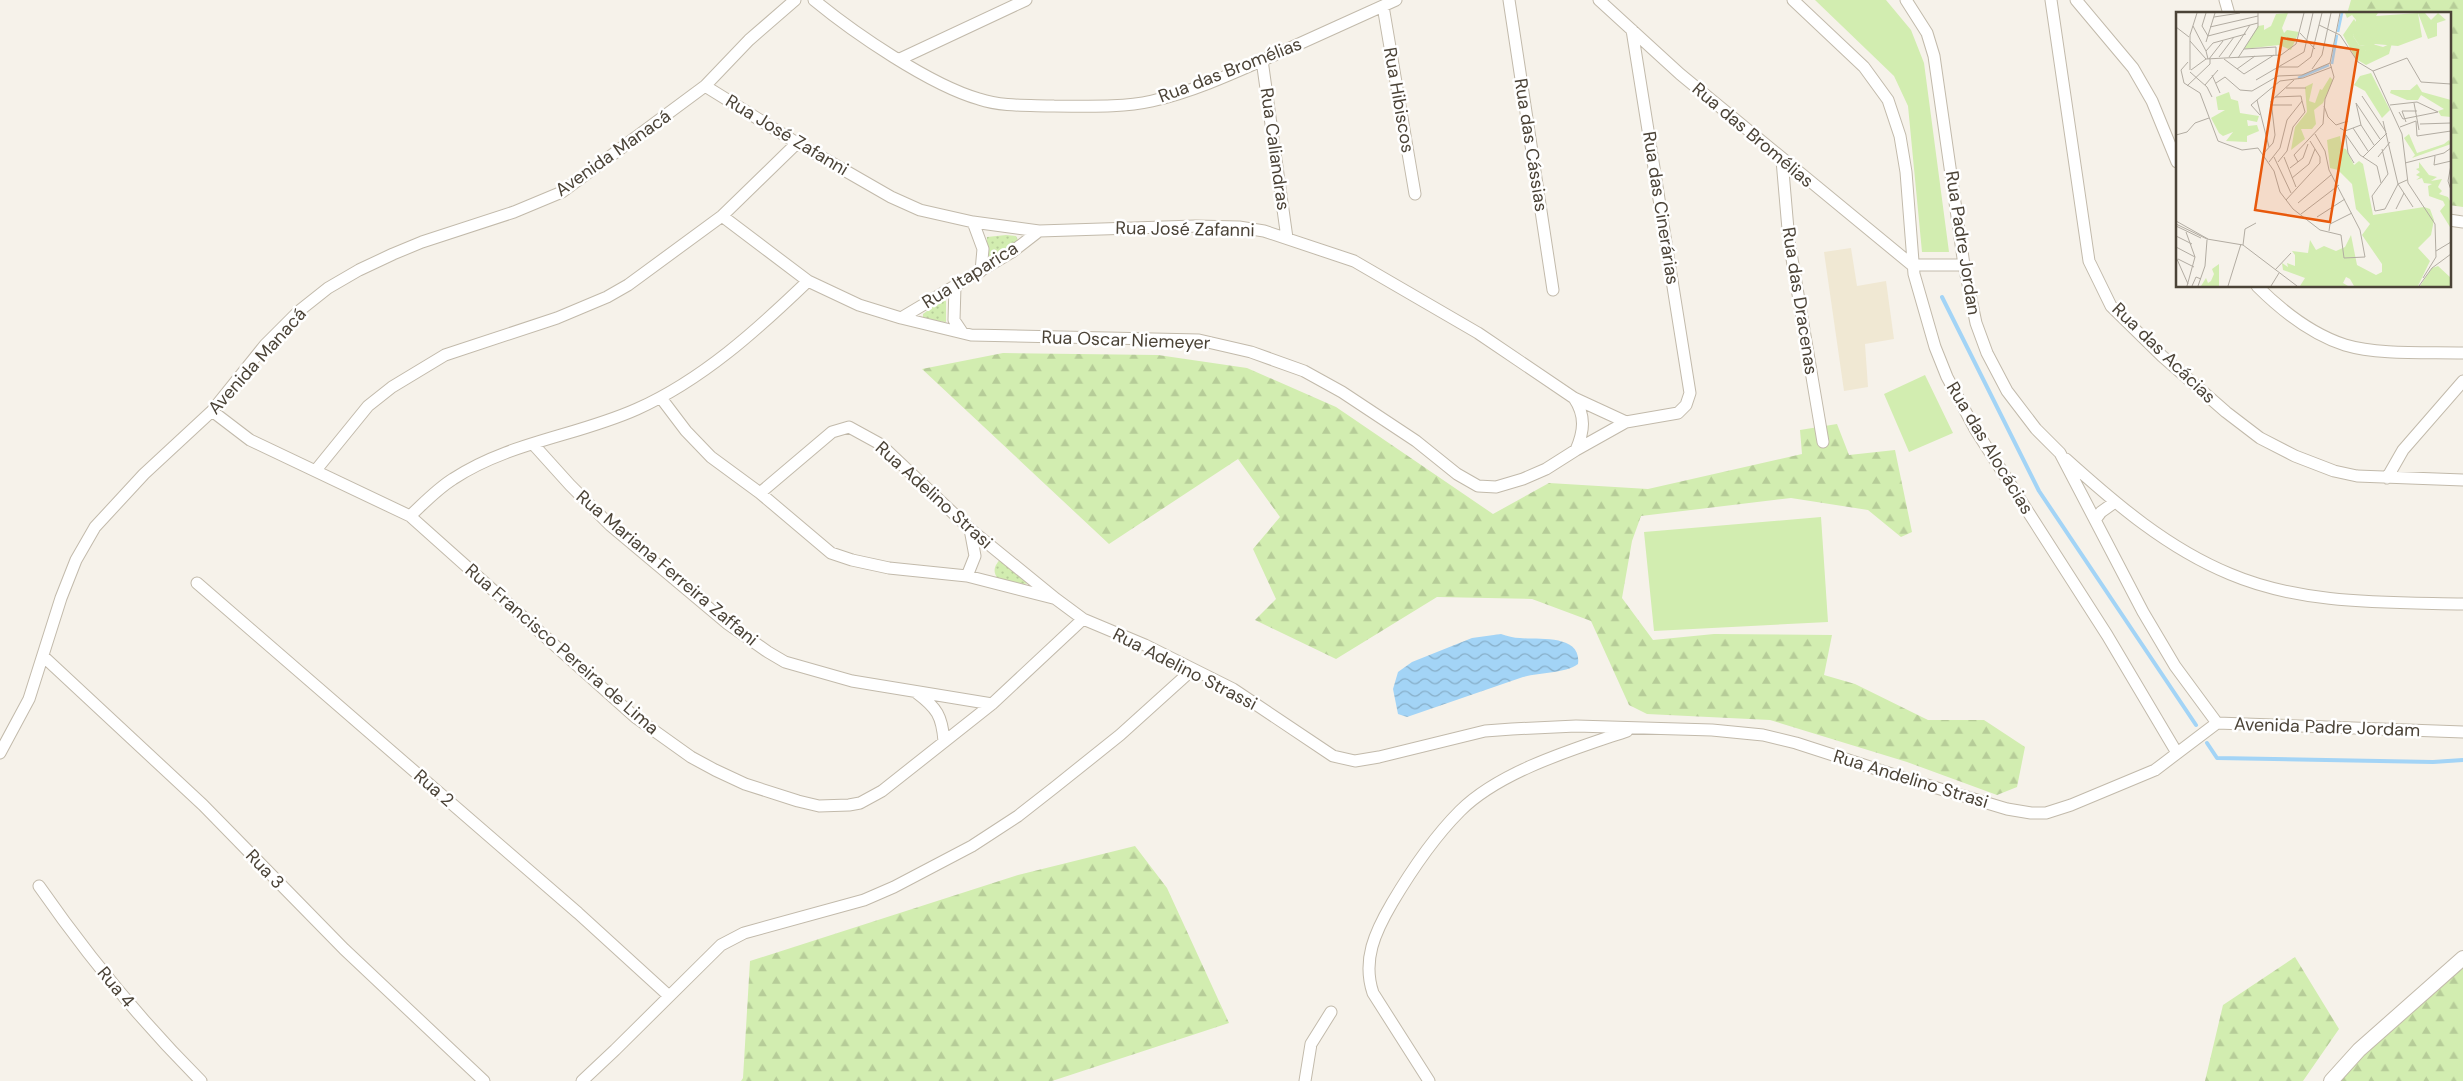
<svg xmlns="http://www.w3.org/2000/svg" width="2463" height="1081" font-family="'DM Sans',sans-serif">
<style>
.education{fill:#f0e8d3}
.grass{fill:url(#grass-dots)}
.forest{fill:url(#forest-firs)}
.park{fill:#d2edb0}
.water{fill:url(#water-waves)}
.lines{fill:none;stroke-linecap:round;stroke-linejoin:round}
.stream{stroke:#a3d4f6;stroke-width:4}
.minor-casing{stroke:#c2baab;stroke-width:13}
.tertiary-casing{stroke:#c2baab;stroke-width:16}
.minor{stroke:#fff;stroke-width:11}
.tertiary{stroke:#fff;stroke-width:14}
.labels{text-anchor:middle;stroke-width:5;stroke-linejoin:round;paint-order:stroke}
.street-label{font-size:18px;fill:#4b4337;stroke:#fff}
.inset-river{fill:none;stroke:#a3d4f6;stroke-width:2.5}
.inset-road{fill:none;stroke:#b2aca2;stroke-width:1}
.view{fill:#e8590c;fill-opacity:0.15;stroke:#e8590c;stroke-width:2.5}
.inset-edge{fill:none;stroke:#4b4337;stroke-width:2.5}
</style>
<defs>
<pattern id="grass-dots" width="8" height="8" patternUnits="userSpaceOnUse" patternTransform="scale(1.25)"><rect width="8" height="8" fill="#d2edb0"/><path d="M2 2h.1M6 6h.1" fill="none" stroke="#b6cc98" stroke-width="1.8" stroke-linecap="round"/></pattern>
<pattern id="forest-firs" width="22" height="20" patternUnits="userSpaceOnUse" patternTransform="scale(1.25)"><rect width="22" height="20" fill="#d2edb0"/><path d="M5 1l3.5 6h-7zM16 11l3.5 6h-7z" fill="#b6cc98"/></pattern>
<pattern id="water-waves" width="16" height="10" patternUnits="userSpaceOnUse" patternTransform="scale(1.25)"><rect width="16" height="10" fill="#a3d4f6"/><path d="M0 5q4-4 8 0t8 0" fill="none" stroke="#87aec8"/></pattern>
</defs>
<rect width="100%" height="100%" fill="#f6f2ea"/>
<path class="education" d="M 1851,248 L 1857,286 L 1886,281 L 1894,339 L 1865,344 L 1868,387 L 1844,391 L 1824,252 Z"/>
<path class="grass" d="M 1006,235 L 1016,236 L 1019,242 L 991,261 L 986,248 L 987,237 Z
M 942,300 L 946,301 L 946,322 L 923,319 L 923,314 Z
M 1011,556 L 1035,576 L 1033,583 L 1023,584 L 998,579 C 991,570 996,564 1002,557 Z"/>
<path class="forest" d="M 2351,0 L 2463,0 L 2463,207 L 2449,205 L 2449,14 L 2347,14 Z
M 1003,353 L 1158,355 L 1247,368 L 1336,407 L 1493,514 L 1549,483 L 1648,489 L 1802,454 L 1800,430 L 1837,424 L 1849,455 L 1895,450 L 1912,532 L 1901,537 L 1868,510 L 1791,498 L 1641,516 L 1632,541 L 1622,598 L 1653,640 L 1714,634 L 1832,635 L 1824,675 L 1855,684 L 1928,720 L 1984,720 L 2025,747 L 2017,787 L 1997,795 L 1907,762 L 1770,720 L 1647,714 L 1629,705 L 1591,621 L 1532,599 L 1437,597 L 1336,659 L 1255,620 L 1276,599 L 1253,549 L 1280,517 L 1238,459 L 1109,544 L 922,369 Z
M 1135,846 L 1167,888 L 1229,1023 L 1052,1081 L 741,1081 L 743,1078 L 750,961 L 1018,875 Z
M 2295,957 L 2339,1029 L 2303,1081 L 2205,1081 L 2223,1005 Z
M 2463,959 L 2463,1081 L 2332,1081 Z"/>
<path class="park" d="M 1815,0 L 1886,0 L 1911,30 L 1924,63 L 1949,252 L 1922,252 L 1908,106 L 1894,76 Z
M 1925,375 L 1953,433 L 1909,452 L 1884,394 Z
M 1821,517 L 1828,622 L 1654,631 L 1644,532 Z"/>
<path class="water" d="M 1501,634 C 1507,636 1514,638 1520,638 C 1539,640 1582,634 1578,664 C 1564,674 1540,672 1523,677 L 1407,717 L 1398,714 L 1393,689 L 1398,672 L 1412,662 L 1472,638 Z"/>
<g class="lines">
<path class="stream" d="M 1942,297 L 2039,491 L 2196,725
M 2207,743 L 2217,758 L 2433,762 L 2463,760"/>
<g class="minor-casing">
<path id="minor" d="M 814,0 C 854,33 930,85 979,99 C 1003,107 1029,105 1054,106 C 1086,106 1121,108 1152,101 C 1196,91 1238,71 1279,53 C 1318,35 1357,18 1396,0
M 1509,0 L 1553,290
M 1599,0 L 1680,74 L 1912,265 L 1964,265
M 1793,0 L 1864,67 L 1888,100 L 1900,136 L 1906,172 L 1914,274 L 1935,347 L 1947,377 L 1975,429 L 2107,635 L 2177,753
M 1906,0 L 1927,33 L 1934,56 L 1964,265 L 1976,323 L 1987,353 L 2007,391 L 2036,429 L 2060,453 L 2143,612 L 2175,666 L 2217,723 L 2463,732
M 2051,0 L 2089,261 L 2111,306 L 2162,356 L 2226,412 L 2260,438 L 2295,456 L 2334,471 L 2357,476 L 2463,480
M 2076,0 L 2133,68 L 2152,101 L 2177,162
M 2225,0 L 2229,14
M 1383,6 L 1415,194
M 900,59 L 1026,0
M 1262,60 L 1287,238
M 705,86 L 797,143 L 891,197 L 920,210 L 973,222 L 1039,231 L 1195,226 L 1239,227 L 1264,231 L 1354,261 L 1478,333 L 1574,398 L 1626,422 L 1678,413 L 1686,405 L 1690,393 L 1632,30
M 1782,160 L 1789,241 L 1823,442
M 722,216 L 808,281 L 859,305 L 901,318 L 971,335 L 1199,340 L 1251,352 L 1304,371 L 1342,392 L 1416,441 L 1457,474 L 1478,486 L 1496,487 L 1523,479 L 1546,469 L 1576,450 L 1626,422
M 2449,220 L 2463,222
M 973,222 L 983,249 L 981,271
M 955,286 L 954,320 L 962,332
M 2257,286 C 2282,311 2311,334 2345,345 C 2378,355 2428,352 2463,353
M 901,318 L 1012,252 L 1039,231
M 661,398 L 686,431 L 711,457 L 760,493 L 831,553 L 852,560 L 889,568 L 967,576 L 1053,598
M 1574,398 C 1586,416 1584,431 1576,450
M 212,411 L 250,440 L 410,516 L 635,717 L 691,757 L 715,770 L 745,784 L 798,801 L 819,806 L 849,805 L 860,803 L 882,791 L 992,704 L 1083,619
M 533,444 L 570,485 L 610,525 L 728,624 L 768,652 L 785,662 L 852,681 L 992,704
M 2066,459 C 2116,504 2167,548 2230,574 C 2303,605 2386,602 2463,604
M 316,470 L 368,406 L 392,387 L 445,355 L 557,318 L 607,297 L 628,285 L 722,216 L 797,143
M 2387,478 L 2403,450 L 2463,381
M 760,493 L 832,432 L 849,427 L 880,444 L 970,529 L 1056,599 L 1083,619 L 1145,645 L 1233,689 L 1333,756 L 1355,761 L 1379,757 L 1485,731 L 1512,729 L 1576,726 L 1712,730 L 1763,735 L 1796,743 L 1907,779 L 2007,809 L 2031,813 L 2046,813 L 2071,805 L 2155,770 L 2217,723
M 410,516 C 424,503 437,489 453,479 C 509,442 577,436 637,409 C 702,380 757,330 808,281
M 2095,520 L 2101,512 L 2115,502
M 967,576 L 975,556 L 970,529
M 197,583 L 578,913 L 669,996
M 44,657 L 203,805 L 344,949 L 484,1081
M 917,693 C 937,708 942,716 944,741
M 0,753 L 29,699 L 61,598 L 76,560 L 95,527 L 144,474 L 212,411 L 265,345 L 299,311 L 328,288 L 359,270 L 393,254 L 422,242 L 514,212 L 562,192 L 705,86 L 749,40 L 795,0
M 39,886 C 87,955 141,1021 201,1081
M 582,1081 L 615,1050 L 721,945 L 744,933 L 864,900 L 894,887 L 972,846 L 1018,816 L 1055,787 L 1120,735 L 1192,670
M 1305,1081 L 1311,1044 L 1331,1012
M 1429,1081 L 1373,993 C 1362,960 1375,932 1392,903 C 1411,871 1433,838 1460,811 C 1500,771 1574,749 1627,731"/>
</g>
<g class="tertiary-casing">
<path id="tertiary" d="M 2331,1081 L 2359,1050 L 2463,958"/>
</g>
<use href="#minor" class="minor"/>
<use href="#tertiary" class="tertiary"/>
</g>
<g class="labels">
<g class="street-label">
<text transform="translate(1230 70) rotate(-21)" y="6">Rua das Bromélias</text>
<text transform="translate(1399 100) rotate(80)" y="6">Rua Hibiscos</text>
<text transform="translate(787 135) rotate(31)" y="6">Rua José Zafanni</text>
<text transform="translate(1753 135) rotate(40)" y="6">Rua das Bromélias</text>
<text transform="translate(1531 145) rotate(81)" y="6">Rua das Cássias</text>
<text transform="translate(1275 149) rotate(82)" y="6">Rua Caliandras</text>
<text transform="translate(613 153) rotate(-35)" y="6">Avenida Manacá</text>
<text transform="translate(1661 208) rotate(81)" y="6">Rua das Cinerárias</text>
<text transform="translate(1185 229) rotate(1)" y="6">Rua José Zafanni</text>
<text transform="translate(1963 243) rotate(81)" y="6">Rua Padre Jordan</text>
<text transform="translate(970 275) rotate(-32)" y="6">Rua Itaparica</text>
<text transform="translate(1800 301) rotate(81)" y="6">Rua das Dracenas</text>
<text transform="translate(1126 340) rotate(2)" y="6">Rua Oscar Niemeyer</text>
<text transform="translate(2164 353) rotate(44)" y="6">Rua das Acácias</text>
<text transform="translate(257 361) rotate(-48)" y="6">Avenida Manacá</text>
<text transform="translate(1990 448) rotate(59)" y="6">Rua das Alocácias</text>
<text transform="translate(934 495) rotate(42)" y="6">Rua Adelino Strasi</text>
<text transform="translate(667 568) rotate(40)" y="6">Rua Mariana Ferreira Zaffani</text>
<text transform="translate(562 649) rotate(41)" y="6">Rua Francisco Pereira de Lima</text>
<text transform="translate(1185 669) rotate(27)" y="6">Rua Adelino Strassi</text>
<text transform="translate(2327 727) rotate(2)" y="6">Avenida Padre Jordam</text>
<text transform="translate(1911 779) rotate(17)" y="6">Rua Andelino Strasi</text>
<text transform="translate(434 788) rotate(41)" y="6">Rua 2</text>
<text transform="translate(265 869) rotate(46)" y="6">Rua 3</text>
<text transform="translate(116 987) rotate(50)" y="6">Rua 4</text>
</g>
</g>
<g transform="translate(2176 12)">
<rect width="275" height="275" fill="#f6f2ea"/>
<path d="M 169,1 L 202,1 L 200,4 L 242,1 L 246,25 L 222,34 L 199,32 L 189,39 L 189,34 L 183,33 L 177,24 L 180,8 L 176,3 L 171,6 Z" fill="#d2edb0"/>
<path d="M 112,1 L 106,16 L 108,21 L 111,18 L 123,20 L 115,38 L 103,33 L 68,37 L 82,14 L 88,13 L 88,18 L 95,14 L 100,2 ZM 242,1 L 249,1 L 255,8 L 262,1 L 270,8 L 261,11 L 261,24 L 252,27 ZM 178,7 L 182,13 L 177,24 L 183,33 L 189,34 L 189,39 L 193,31 L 207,35 L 216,31 L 213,42 L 190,53 L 180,47 L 167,23 ZM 195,61 L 214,98 L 206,106 L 189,79 L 178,73 L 184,64 ZM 154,65 L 157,68 L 147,91 L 138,98 L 140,112 L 136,117 L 125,117 L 129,127 L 115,138 L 119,115 L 131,100 L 129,75 L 137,71 L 133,89 L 139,91 L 144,77 L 146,78 ZM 241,72 L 246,80 L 275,88 L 275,105 L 265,104 L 262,99 L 268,97 L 245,83 L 242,88 L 231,88 L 214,81 L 215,78 L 234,78 ZM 53,80 L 55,87 L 62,89 L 64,101 L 83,104 L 81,110 L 71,108 L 72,114 L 81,113 L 83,119 L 71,124 L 71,130 L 50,129 L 57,120 L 47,124 L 43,121 L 35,106 L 49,98 L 42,98 L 40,85 ZM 233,122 L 241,141 L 268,132 L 273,128 L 275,132 L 236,146 L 239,143 L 228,126 ZM 164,124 L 166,136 L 170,137 L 178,153 L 183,149 L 187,152 L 197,203 L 248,195 L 254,197 L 258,208 L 255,223 L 242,236 L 254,249 L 242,274 L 178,274 L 174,267 L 170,265 L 167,271 L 172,274 L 124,274 L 129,266 L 107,258 L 106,251 L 112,255 L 111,251 L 119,254 L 119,243 L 116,239 L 132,241 L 134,228 L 140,238 L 148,234 L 160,239 L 169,235 L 175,223 L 181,253 L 200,263 L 206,260 L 206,252 L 186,223 L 194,212 L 180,197 L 176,172 L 162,158 L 154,156 L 151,128 ZM 243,150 L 253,163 L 261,165 L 255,169 L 266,167 L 262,175 L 266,179 L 263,182 L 272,185 L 275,191 L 274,215 L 264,199 L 269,193 L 267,189 L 253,184 L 252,174 L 256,172 L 248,171 L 246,166 L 240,168 L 244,165 L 240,163 L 244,160 L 240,157 L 243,156 ZM 43,252 L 43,274 L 25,274 L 30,266 L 32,271 L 35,269 L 38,262 L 36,257 ZM 262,254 L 275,266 L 275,274 L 244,274 L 256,256 Z" fill="#d2edb0"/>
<path class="inset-river" d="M 162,20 L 166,1M 156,52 L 161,23M 122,66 L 153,53"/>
<path class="inset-road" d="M 30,1 L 26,14 L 32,24M 38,5 L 64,1M 143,13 L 164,23 L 182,50 L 197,59 L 231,46 L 245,70 L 275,72M 17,14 L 30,39M 0,15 L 13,25M 34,15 L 82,4M 124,21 L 139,37M 32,24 L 82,11M 14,29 L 30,47 L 105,43 L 120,32 L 128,1M 30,30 L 39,1M 68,37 L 100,35 L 100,43M 43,45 L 58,25M 53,45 L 74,13M 62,46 L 82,15 L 82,1M 32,47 L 30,39 L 37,31 L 70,22M 33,47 L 47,29M 48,47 L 68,62 L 98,43M 12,50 L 5,58 L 8,71 L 24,81 L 42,129 L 66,138 L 82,136 L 98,159 L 104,180 L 117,197 L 144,218 L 165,223 L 168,246 L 189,245 L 184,218 L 153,158 L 149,139 L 139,122M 101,55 L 122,55 L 135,45 L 146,1M 61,57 L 79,44M 136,57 L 146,43 L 155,1M 14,58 L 14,23 L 21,1M 15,58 L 30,47M 197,59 L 226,122 L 232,171 L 259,212 L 260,245 L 247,266M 14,60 L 31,75 L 36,85M 36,63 L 44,81M 80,68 L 128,40 L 137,1M 40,71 L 49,65 L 64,78 L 76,79 L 102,64 L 126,63 L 154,51 L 164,1M 29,73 L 42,58M 11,74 L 34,52 L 34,47M 110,76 L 130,76M 186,84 L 210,120M 81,88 L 93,135M 180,91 L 185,113 L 198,133M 180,91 L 204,127M 238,91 L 243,118M 94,93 L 116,93M 214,93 L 241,90 L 262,100M 148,94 L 152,105 L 160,113 L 172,109M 223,100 L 227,107 L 262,100M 84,103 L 75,93 L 104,69 L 127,66 L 156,55M 207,109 L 222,172 L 237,195M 230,110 L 226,99 L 241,99M 244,112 L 275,111M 224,115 L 240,109 L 241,124 L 275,119M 164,116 L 169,119 L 185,113M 177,116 L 192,139M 169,119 L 172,141 L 178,151M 0,123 L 11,120 L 19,111 L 33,106M 170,123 L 184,143 L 201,154 L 205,171M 206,137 L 212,162 L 196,184 L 199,199 L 209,197 L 222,172 L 231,168M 87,142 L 97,131 L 99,123 L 95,89 L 118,68M 259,144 L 258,153 L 275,149M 98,145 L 115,181M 108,145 L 120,175M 187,145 L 211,121M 202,145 L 214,130M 93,150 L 104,136 L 111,108 L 126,89 L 125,84 L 99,85M 102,150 L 111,139 L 117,115 L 129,100 L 126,89M 122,150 L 118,143 L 147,112 L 149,87 L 158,65 L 154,51M 229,151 L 268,141 L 275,136M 275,153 L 272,169 L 275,178M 114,156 L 127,146 L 132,132M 116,166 L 133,152 L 139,137M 110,188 L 144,151 L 144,145 L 134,129M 122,191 L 155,163M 220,197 L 228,181M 125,202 L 163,173M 141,205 L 169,187M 0,209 L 32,227M 0,212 L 31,227 L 67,233 L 121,274M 0,214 L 25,226M 153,219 L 154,212 L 176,201M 10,220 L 19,245 L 11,274M 0,224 L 16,232M 67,233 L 69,217 L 80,211M 0,235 L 19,245M 260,239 L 275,230M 0,245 L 12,272M 2,247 L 18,255M 99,258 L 115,241M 16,274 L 20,265 L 25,267M 22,274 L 29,254 L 31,228M 52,274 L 65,232M 95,274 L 103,261M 243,274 L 256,256 L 275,242"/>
<path class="view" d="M 106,26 L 182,38 L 154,210 L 79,198 Z"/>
<rect width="275" height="275" class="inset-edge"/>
</g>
</svg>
